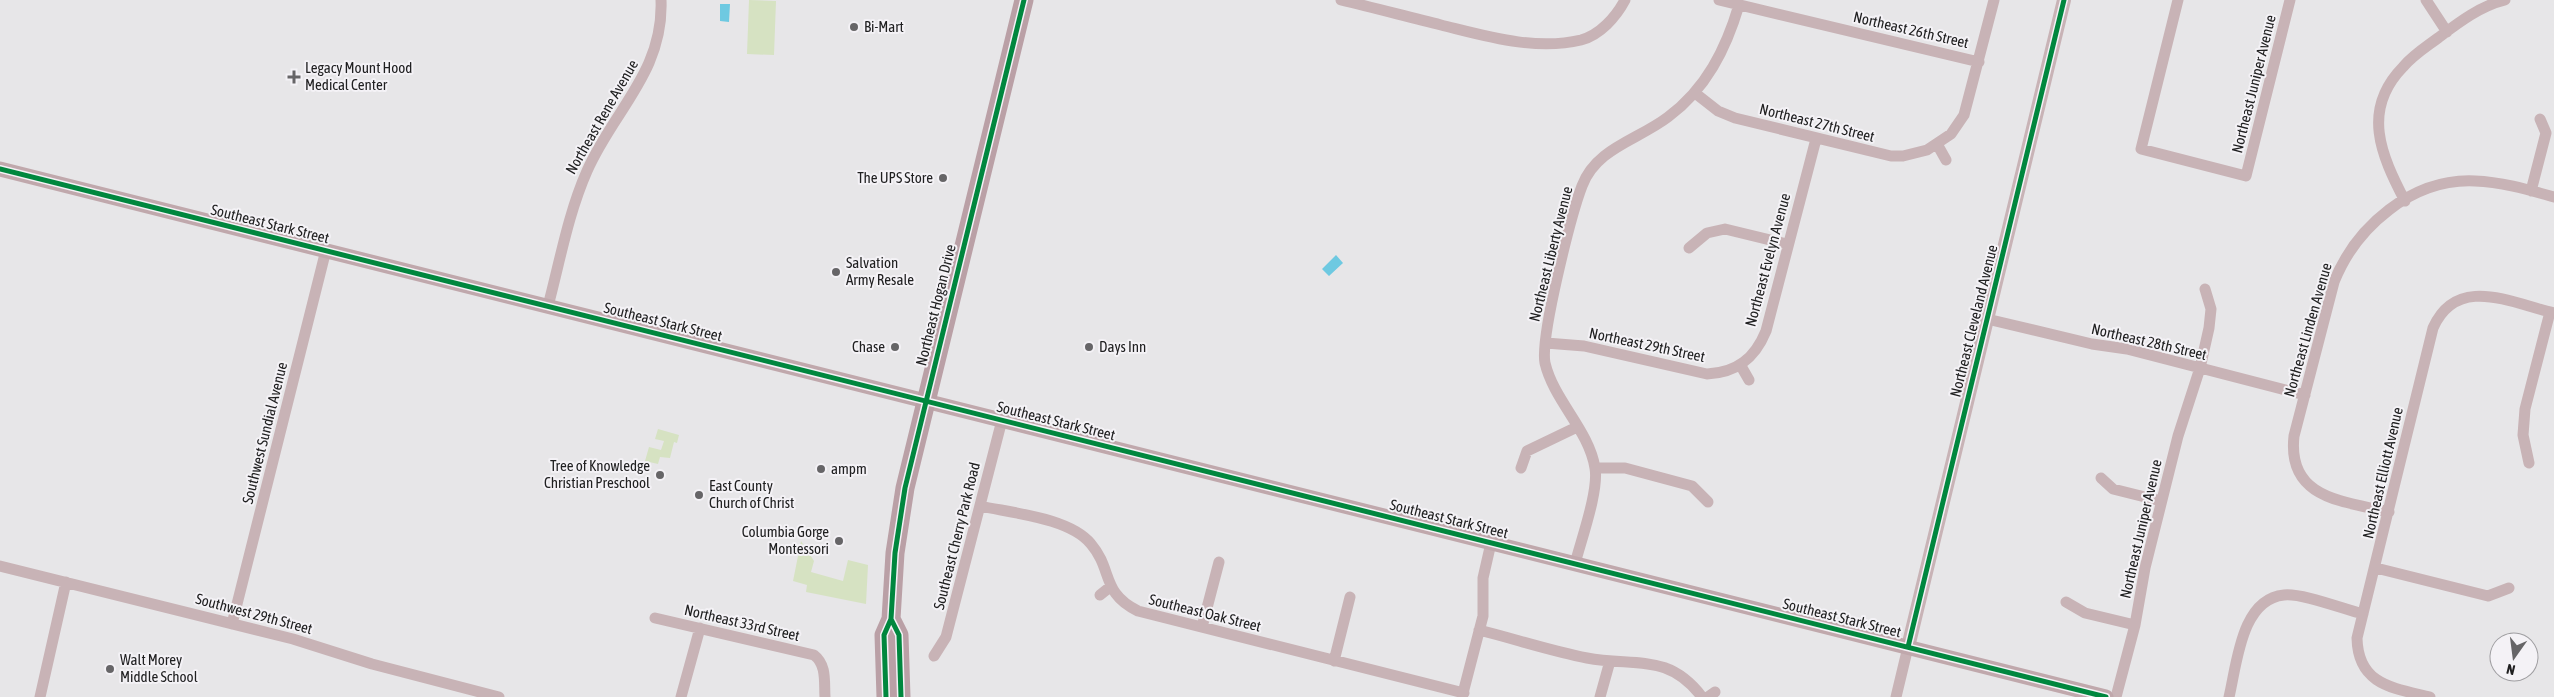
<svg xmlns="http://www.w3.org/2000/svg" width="2554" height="697" font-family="'Asap Condensed',sans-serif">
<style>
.green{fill:#d6e2c2}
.water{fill:#6ec9e1}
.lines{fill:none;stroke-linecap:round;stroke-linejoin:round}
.minor{stroke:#c8b3b6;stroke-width:11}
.tertiary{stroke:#c8b3b6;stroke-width:14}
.secondary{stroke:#c0a8ac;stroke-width:15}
.trunk{stroke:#baa0a6;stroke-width:19}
.cycleway-casing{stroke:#f4f2f6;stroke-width:8}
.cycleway{stroke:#00873e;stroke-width:5}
.poi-dot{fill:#666567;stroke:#f4f2f6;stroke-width:2}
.labels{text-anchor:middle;stroke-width:4;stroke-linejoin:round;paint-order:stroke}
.poi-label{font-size:15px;fill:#202021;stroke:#f4f2f6;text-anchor:start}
.street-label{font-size:15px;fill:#202021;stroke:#f4f2f6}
</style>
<rect width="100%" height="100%" fill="#e7e6e8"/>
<path class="green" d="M 749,0 L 776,1 L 774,55 L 747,54 Z
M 658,429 L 679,435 L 677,443 L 674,442 L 670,458 L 660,457 L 658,464 L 645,461 L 649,447 L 661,450 L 664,441 L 655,439 Z
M 801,541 L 814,561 L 811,572 L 843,581 L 848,560 L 868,565 L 866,604 L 806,592 L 807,585 L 793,581 Z"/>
<path class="water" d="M 720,4 L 730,4 L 729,22 L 720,21 Z
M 1336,255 L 1343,263 L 1329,276 L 1322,269 Z"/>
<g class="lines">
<path class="minor" d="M 1341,0 C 1375,8 1408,17 1441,25 C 1486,36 1535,51 1581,40 C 1600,35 1616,17 1625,0
M 1719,0 L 1979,62
M 2178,0 L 2141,149 L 2246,176 L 2290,0
M 2426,0 L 2447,32
M 1695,93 L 1718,111 L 1735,118 L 1891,156 L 1903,156 L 1927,150 L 1951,134 L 1964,115 L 1994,0
M 1937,144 L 1946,160
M 2531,191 L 2546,133 L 2540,119
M 2405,201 C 2381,155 2361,110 2403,67 C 2413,55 2426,47 2438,38 C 2458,23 2480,6 2505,0
M 1689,248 L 1707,233 L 1725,229 L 1787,244
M 548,306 C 560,261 568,214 587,171 C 613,111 664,72 661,0
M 1987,319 L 2092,344 L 2127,349 L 2305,395
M 1546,343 L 1584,346 L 1707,374 C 1737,373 1755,358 1766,331 L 1816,139
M 1741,366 L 1749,380
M 2529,463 L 2523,435 L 2525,409 L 2550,312
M 1521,468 L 1527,451 L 1577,427
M 1595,468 L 1625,468 L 1692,486 L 1708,502
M 2101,478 L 2113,489 L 2161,501
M 980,506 C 1012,513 1070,518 1091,544 C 1113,570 1101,593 1138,611 L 1464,693
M 2389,512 C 2343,501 2287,499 2294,436 L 2334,282 C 2356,227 2412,178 2475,181 C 2502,182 2529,190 2554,197
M 1575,564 C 1581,540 1599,491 1595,468 C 1589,430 1554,401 1545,363 C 1540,337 1571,215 1582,186 C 1596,148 1638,140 1668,117 C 1706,89 1726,49 1739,5
M 0,566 L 293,639 L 372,664 L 499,697
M 2376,568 L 2488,596 L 2509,588
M 1100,595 L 1110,587
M 2066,602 L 2085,613 L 2135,625
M 655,618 L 814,655 C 827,665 824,682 825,697
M 232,624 L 326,250
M 1202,627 L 1219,562
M 1479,630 C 1515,639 1551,651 1587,658 C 1634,667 1668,652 1702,697
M 934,656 L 946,637 L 1002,420
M 1334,661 L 1350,597
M 40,697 L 66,582
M 681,697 L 700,628
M 1462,697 L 1483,616 L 1483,578 L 1491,543
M 1600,697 L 1610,661
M 1708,697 L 1715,692
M 1896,697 L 1908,647
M 2116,697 L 2135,625 L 2145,568 L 2178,436 L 2200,368 L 2209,328 L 2211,309 L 2205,289
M 2229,697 C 2237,664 2241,599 2284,595 C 2302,593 2343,609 2363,614
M 2430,697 C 2393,688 2358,685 2357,638 L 2433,328 C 2457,274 2511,303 2554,313"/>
<path class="tertiary" d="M 1908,647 L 2064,0"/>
<path class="secondary" d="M 0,169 L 2106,697"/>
<path class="trunk" d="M 891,619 L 899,635 L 901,697
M 886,697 L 884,635 L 891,619 L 895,553 L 905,488 L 1024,0"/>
<g class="cycleway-casing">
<path id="cycleway" d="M 0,169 L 2106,697
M 891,619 L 899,635 L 901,697
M 1908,647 L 2064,0
M 886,697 L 884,635 L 891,619 L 895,553 L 905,488 L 1024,0"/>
</g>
<use href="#cycleway" class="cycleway"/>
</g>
<g class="poi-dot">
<circle cx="854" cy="27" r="5"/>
<path d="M291.5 69.5h5v5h5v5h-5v5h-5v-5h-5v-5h5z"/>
<circle cx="943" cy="178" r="5"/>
<circle cx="836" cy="272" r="5"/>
<circle cx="895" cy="347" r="5"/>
<circle cx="1089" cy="347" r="5"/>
<circle cx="821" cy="469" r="5"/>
<circle cx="660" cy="475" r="5"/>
<circle cx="699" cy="495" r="5"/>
<circle cx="839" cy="541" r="5"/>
<circle cx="110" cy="669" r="5"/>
</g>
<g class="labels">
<g class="poi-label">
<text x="864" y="32">Bi-Mart</text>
<text x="305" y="73">Legacy Mount Hood<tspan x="305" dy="17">Medical Center</tspan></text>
<text x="933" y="183" text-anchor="end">The UPS Store</text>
<text x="846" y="268">Salvation<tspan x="846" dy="17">Army Resale</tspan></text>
<text x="885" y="352" text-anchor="end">Chase</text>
<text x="1099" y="352">Days Inn</text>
<text x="650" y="471" text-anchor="end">Tree of Knowledge<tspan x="650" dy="17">Christian Preschool</tspan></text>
<text x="831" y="474">ampm</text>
<text x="709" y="491">East County<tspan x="709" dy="17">Church of Christ</tspan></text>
<text x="829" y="537" text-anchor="end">Columbia Gorge<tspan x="829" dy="17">Montessori</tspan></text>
<text x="120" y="665">Walt Morey<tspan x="120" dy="17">Middle School</tspan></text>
</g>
<g class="street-label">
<text transform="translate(1911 30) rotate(13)" y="5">Northeast 26th Street</text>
<text transform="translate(2254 84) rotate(-76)" y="5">Northeast Juniper Avenue</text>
<text transform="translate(602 117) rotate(-60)" y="5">Northeast Rene Avenue</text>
<text transform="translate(1817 123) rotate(14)" y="5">Northeast 27th Street</text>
<text transform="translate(270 224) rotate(14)" y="5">Southeast Stark Street</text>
<text transform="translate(1551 254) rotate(-76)" y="5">Northeast Liberty Avenue</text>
<text transform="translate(1768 260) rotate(-75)" y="5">Northeast Evelyn Avenue</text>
<text transform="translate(936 305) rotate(-76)" y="5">Northeast Hogan Drive</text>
<text transform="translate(1974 321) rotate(-76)" y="5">Northeast Cleveland Avenue</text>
<text transform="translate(663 322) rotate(14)" y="5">Southeast Stark Street</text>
<text transform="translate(2308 330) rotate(-74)" y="5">Northeast Linden Avenue</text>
<text transform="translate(2149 342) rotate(13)" y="5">Northeast 28th Street</text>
<text transform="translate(1647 345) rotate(12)" y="5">Northeast 29th Street</text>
<text transform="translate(1056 421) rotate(14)" y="5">Southeast Stark Street</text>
<text transform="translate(265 433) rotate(-76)" y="5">Southwest Sundial Avenue</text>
<text transform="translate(2383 473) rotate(-77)" y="5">Northeast Elliott Avenue</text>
<text transform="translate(1449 519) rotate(14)" y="5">Southeast Stark Street</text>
<text transform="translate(2141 529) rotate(-77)" y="5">Northeast Juniper Avenue</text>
<text transform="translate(957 536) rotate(-76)" y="5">Southeast Cherry Park Road</text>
<text transform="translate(1205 613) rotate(14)" y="5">Southeast Oak Street</text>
<text transform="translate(254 614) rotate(15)" y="5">Southwest 29th Street</text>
<text transform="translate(1842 618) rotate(14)" y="5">Southeast Stark Street</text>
<text transform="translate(742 623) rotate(13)" y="5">Northeast 33rd Street</text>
</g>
</g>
<g transform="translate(2514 657) rotate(194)"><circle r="24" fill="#f4f2f6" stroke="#9f9ea1"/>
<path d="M0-4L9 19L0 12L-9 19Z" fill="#666567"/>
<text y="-8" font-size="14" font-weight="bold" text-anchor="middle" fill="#202021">N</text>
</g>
</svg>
